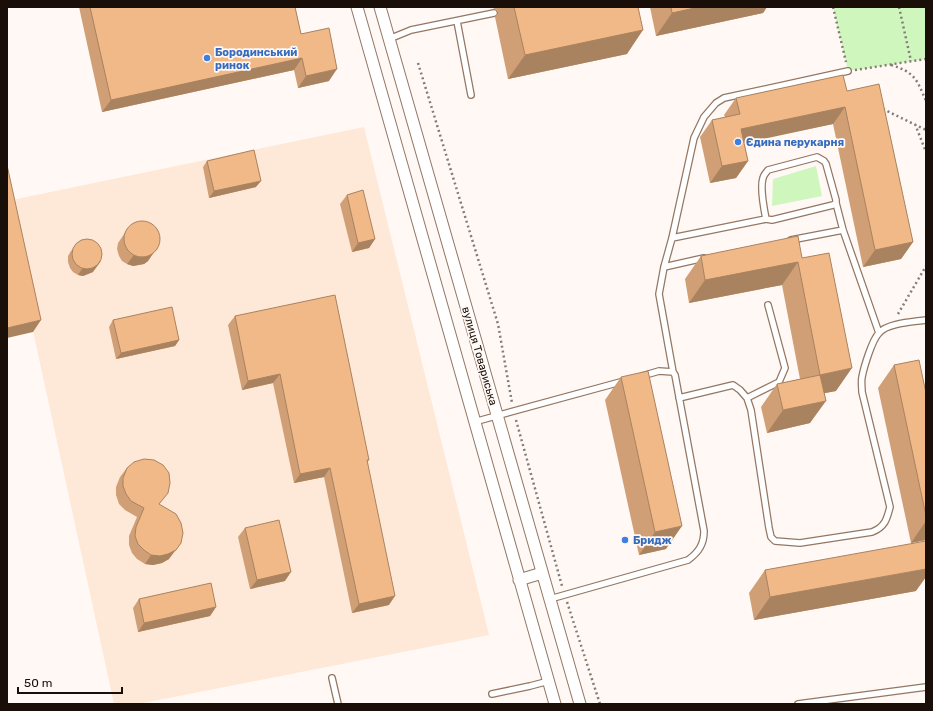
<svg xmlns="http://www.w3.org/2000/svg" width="933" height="711" font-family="Rubik,sans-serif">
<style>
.built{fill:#fee8d8}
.green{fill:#cff7bd}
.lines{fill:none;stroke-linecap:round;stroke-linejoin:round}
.service-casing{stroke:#937764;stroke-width:8}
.minor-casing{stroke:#937764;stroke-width:13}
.path{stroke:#857c77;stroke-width:2.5;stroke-dasharray:2 3;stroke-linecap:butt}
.service{stroke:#fff;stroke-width:5.5}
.minor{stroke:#fff;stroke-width:11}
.wall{fill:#d09f75}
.shaded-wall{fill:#a9825f}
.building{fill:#f2b988;stroke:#a9825f}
.shop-dot{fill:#3f7fe0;stroke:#fff8f4;stroke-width:1.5}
.labels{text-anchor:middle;stroke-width:3.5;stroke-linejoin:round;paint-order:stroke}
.shop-label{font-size:11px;font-weight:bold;fill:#366cbe;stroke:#fff8f4;text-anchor:start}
.street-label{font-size:11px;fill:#190f08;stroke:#fff8f4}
</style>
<rect width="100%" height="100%" fill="#fff8f4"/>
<path class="built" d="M 364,127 L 489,635 L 138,704 L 114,704 L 7,211 L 7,201 Z"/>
<path class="green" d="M 833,7 L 926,7 L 926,59 L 848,71 Z
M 816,166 L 822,196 L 772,206 L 773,179 Z"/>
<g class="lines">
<g class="service-casing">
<path id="service" d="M 457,21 L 471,95
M 389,39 L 411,30 L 494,13
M 836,203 L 843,230 L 879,333
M 672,238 L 766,219 C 764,209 760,187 763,178 C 764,174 766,173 768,170 L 817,157 L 824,161 L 826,164 L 836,200 L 836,203 L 833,205 L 772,220 L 766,219
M 791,240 L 843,230
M 664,267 L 704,258
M 673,372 L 659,294 L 664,267 L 672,238 L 694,138 L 704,117 L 716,103 L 724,98 L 848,71
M 679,398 L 733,385 L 740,390 L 747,398 L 751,410 L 769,528 L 771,537 L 775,541 L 800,543 L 872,532 C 885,527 887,519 890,507 L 862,392 C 862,387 861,382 862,377 C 864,367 872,340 879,333 C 887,323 913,322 926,320
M 747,398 L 779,382 L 785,368 L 768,305
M 474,422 L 624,381
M 550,599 L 688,560 C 699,552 704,544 704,531 L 675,375 L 673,372 L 659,371 L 642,376
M 332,678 L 338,704
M 492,694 L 530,686 L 549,681
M 798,704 L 926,687"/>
</g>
<g class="minor-casing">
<path id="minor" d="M 357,7 L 555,704
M 380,7 L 580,704
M 519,580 L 542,573"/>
</g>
<path class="path" d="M 833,7 L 846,62
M 899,7 L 911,61
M 418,63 L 498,324 L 512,403
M 891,65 C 915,72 917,80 926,101
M 855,70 L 926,59
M 883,109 L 926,130
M 915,124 L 926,152
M 898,314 L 926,266
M 516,420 L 562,586
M 567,602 L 600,704"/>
<use href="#service" class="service"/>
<use href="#minor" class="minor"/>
</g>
<path class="wall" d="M 79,7 L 295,7 L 301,34 L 329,81 L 298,88 L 294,70 L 102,112 Z
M 493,7 L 638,7 L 627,54 L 508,79 L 495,17 L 498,13 L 498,12 L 494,9 Z
M 650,7 L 767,7 L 763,13 L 656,36 Z
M 847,91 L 913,242 L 901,259 L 863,267 L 833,124 L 744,142 L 748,161 L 736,178 L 710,183 L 700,137 L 712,120 L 725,117 L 724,115 L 736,98 Z
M 207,161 L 256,187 L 209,198 L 203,167 Z
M 347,195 L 375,239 L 369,248 L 352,252 L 340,204 Z
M 129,227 L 154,252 L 148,261 L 144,264 L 133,266 L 127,264 L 122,261 L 119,256 L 117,249 L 118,243 Z
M 76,245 L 93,272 L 83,276 L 78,275 L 73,272 L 70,268 L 68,262 L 68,256 L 71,251 Z
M 701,256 L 802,258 L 836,391 L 825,393 L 810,423 L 767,433 L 761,407 L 777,384 L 800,379 L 782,285 L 689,303 L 685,279 Z
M 235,316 L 369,460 L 367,462 L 389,605 L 352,613 L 324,477 L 294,483 L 273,383 L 242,390 L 228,325 Z
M 113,320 L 179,340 L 175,346 L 116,359 L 109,327 Z
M 894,365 L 926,393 L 926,540 L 911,543 L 878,388 Z
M 621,377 L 666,549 L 639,555 L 605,400 Z
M 127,468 L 160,505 L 169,559 L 162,563 L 153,565 L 145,564 L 137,559 L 132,553 L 129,545 L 129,536 L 137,517 L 125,510 L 119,504 L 116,495 L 116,487 L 120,477 Z
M 245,528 L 285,581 L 250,589 L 238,537 Z
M 765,570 L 916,591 L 754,620 L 749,593 Z
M 139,599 L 216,607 L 210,616 L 138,632 L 133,608 Z"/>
<path class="shaded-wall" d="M 699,7 L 767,7 L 763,13 L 656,36 L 672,13 Z
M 643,30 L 627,54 L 508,79 L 525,55 Z
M 302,58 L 294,70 L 102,112 L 111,100 Z
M 337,69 L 329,81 L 298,88 L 306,76 Z
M 845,107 L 833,124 L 730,146 L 741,129 Z
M 748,161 L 736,178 L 710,183 L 722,166 Z
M 261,181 L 256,187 L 209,198 L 214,191 Z
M 375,239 L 369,248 L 352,252 L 358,243 Z
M 913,242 L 901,259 L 863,267 L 875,250 Z
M 154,252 L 148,261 L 144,264 L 133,266 L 127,264 L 134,255 Z
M 101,261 L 93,272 L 83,276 L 78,275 L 82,269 Z
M 798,262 L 782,285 L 689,303 L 705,280 Z
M 41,320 L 33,332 L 7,338 L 7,328 Z
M 179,340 L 175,346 L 116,359 L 121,353 Z
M 852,368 L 836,391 L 804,397 L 820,375 Z
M 280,374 L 273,383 L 242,390 L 248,381 Z
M 826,401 L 810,423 L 767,433 L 783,410 Z
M 330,468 L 324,477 L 294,483 L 300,474 Z
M 926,521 L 926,540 L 911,543 Z
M 682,526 L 666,549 L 639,555 L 655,532 Z
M 181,543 L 169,559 L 162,563 L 153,565 L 145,564 L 151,555 Z
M 926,569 L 926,577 L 916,591 L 754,620 L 770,597 Z
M 291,572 L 285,581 L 250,589 L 257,580 Z
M 395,596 L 389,605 L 352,613 L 359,604 Z
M 216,607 L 210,616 L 138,632 L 144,623 Z"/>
<path class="building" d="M 90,7 L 295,7 L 301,34 L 329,28 L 337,69 L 306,76 L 302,58 L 111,100 Z
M 514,7 L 638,7 L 643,30 L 525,55 Z
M 671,7 L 699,7 L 672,13 Z
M 843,75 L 847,91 L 879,84 L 913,242 L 875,250 L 845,107 L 741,129 L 748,161 L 722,166 L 712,120 L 740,114 L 736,98 Z
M 254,150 L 261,181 L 214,191 L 207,161 Z
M 7,165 L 41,320 L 7,328 Z
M 363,190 L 375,239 L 358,243 L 347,195 Z
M124 239a18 18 0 1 1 36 0a18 18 0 1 1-36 0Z
M 798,236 L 802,258 L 829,253 L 852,368 L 820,375 L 798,262 L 705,280 L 701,256 Z
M72 254a15 15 0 1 1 30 0a15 15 0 1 1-30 0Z
M 335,295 L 369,460 L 367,460 L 395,596 L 359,604 L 330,468 L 300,474 L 280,374 L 248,381 L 235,316 Z
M 172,307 L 179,340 L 121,353 L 113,320 Z
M 919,360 L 926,393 L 926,516 L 894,365 Z
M 648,371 L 682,526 L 655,532 L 621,377 Z
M 820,375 L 826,401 L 783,410 L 777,384 Z
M 144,459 L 154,460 L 163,465 L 169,473 L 170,483 L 168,493 L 159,504 L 176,514 L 181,523 L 183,533 L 181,543 L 176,550 L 168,554 L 160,556 L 151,555 L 144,550 L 138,544 L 135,536 L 136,527 L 144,508 L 131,501 L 126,494 L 123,486 L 123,478 L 127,468 L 134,462 Z
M 279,520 L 291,572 L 257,580 L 245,528 Z
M 926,541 L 926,569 L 770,597 L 765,570 Z
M 211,583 L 216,607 L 144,623 L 139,599 Z"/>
<g class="shop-dot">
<circle cx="207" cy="58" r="4"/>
<circle cx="738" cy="142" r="4"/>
<circle cx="625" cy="540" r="4"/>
</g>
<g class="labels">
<g class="shop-label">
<text x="215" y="56">Бородинський<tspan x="215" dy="13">ринок</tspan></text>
<text x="746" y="146">Єдина перукарня</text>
<text x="633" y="544">Бридж</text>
</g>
<g class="street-label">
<text transform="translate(480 356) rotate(74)" y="4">вулиця Товариська</text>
</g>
</g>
<rect width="933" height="711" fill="none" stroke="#190f08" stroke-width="16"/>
<path d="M18 687v6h104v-6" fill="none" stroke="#190f08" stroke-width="2"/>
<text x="24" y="687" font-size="12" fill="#190f08" stroke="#fff8f4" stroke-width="3" paint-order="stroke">50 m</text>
</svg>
